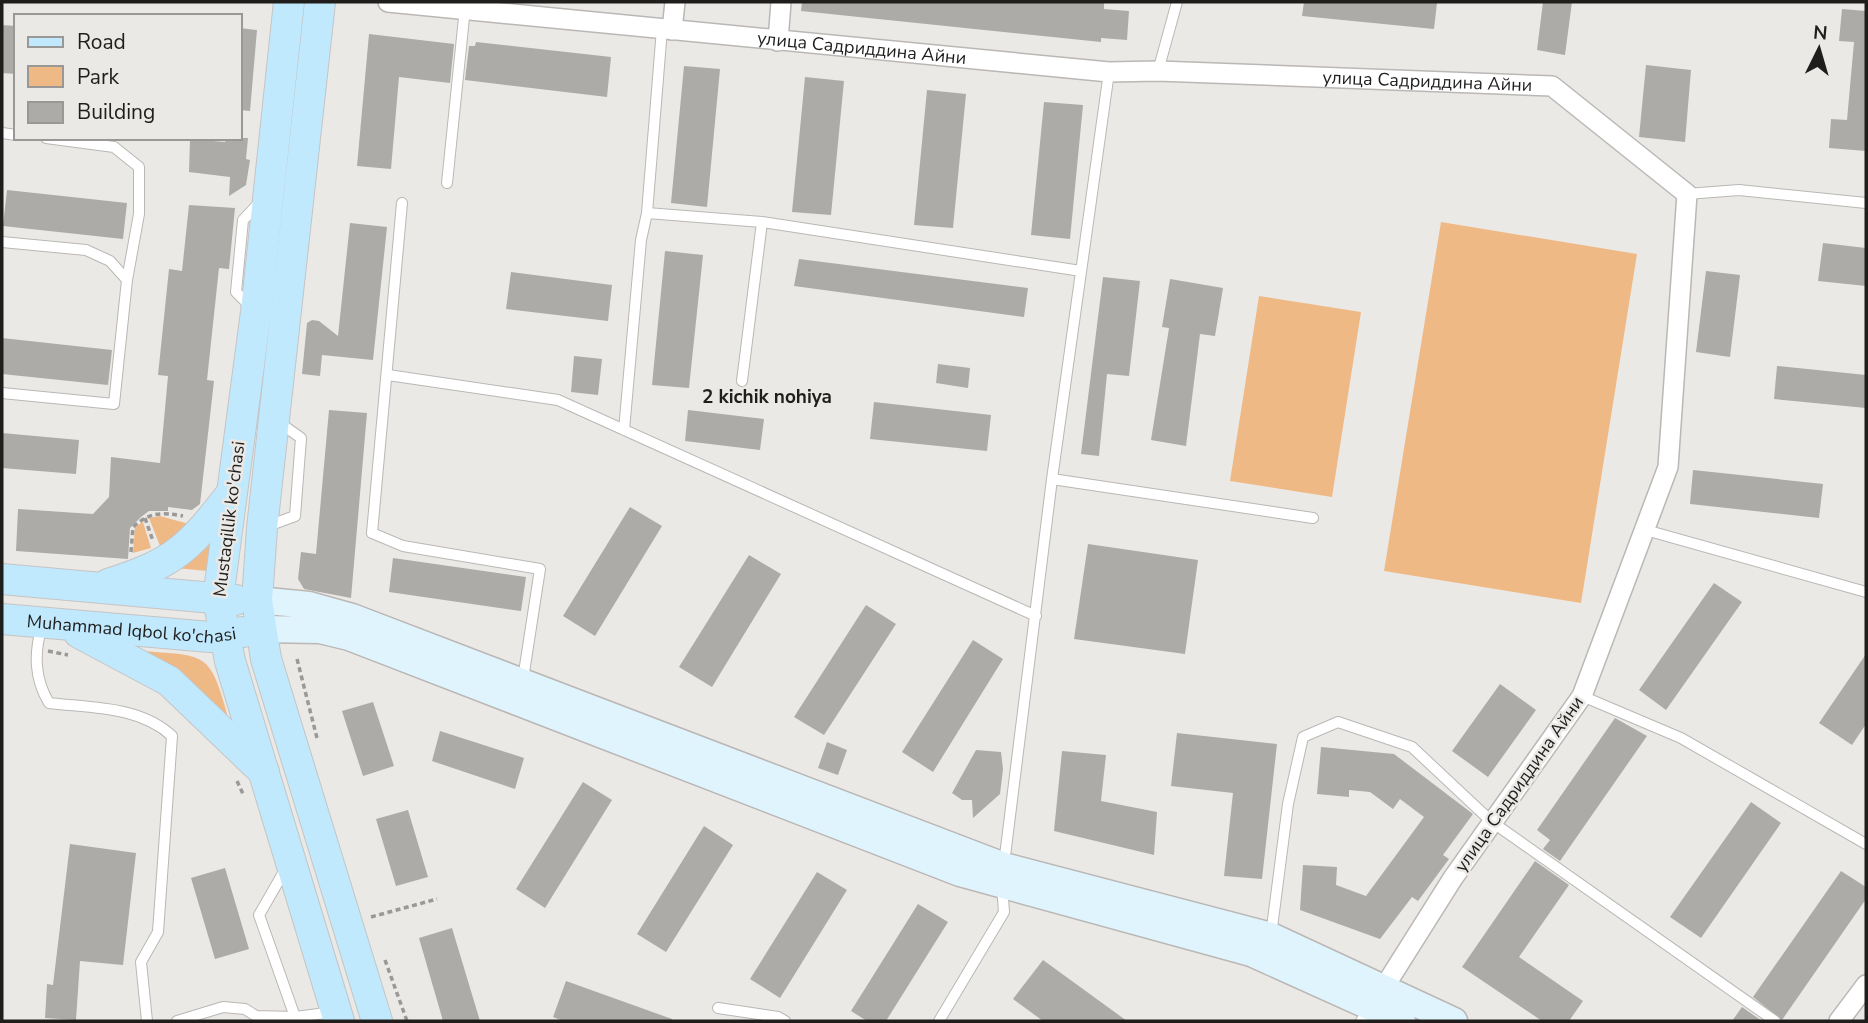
<svg xmlns="http://www.w3.org/2000/svg" width="1868" height="1023" font-family="'Nunito Sans',sans-serif">
<style>
.green{fill:#efb986}
.building{fill:#adaba8}
.lines{fill:none;stroke-linecap:round;stroke-linejoin:round}
.lane-casing{stroke:#bab7b5;stroke-width:12}
.street-casing{stroke:#bab7b5;stroke-width:22}
.secondary-casing{stroke:#bab7b5;stroke-width:29}
.primary-casing{stroke:#c5c4c4;stroke-width:32}
.path{stroke:#9b9997;stroke-width:3.5;stroke-dasharray:5 3.5;stroke-linecap:butt}
.lane{stroke:#fff;stroke-width:10}
.street{stroke:#fff;stroke-width:19}
.secondary{stroke:#e0f4fe;stroke-width:26}
.primary{stroke:#c0e9fe;stroke-width:30}
.labels{text-anchor:middle;stroke-width:5;stroke-linejoin:round;paint-order:stroke}
.street-label{font-size:18px;fill:#1f1e1d;stroke:#ebe9e6}
.neighbourhood-label{font-size:19px;font-weight:bold;fill:#1f1e1d;stroke:#ebe9e6}
</style>
<rect width="100%" height="100%" fill="#ebe9e6"/>
<path class="green" d="M 1441,222 L 1637,254 L 1581,603 L 1384,571 Z
M 1259,296 L 1361,312 L 1332,497 L 1230,481 Z
M 160,516 L 189,524 L 160,546 L 149,518 Z
M 143,522 L 151,548 L 133,553 L 135,527 Z
M 211,537 L 208,571 L 175,568 Z
M 128,650 C 210,657 209,646 231,728 Z"/>
<path class="building" d="M 802,2 L 1104,2 L 1104,9 L 1129,11 L 1127,40 L 1101,38 L 1101,42 L 801,11 Z
M 1304,2 L 1437,3 L 1434,29 L 1302,16 Z
M 1543,2 L 1572,2 L 1565,55 L 1537,50 Z
M 1842,9 L 1866,11 L 1866,151 L 1829,148 L 1831,119 L 1847,120 L 1854,42 L 1839,41 Z
M 2,25 L 16,26 L 16,74 L 2,73 Z
M 240,28 L 257,30 L 250,111 L 240,110 Z
M 369,34 L 454,44 L 450,83 L 399,77 L 391,169 L 357,166 Z
M 476,42 L 611,57 L 607,97 L 465,80 L 469,46 L 475,46 Z
M 1646,65 L 1691,70 L 1685,142 L 1639,137 Z
M 684,66 L 720,69 L 707,207 L 671,203 Z
M 805,77 L 844,81 L 831,215 L 792,212 Z
M 927,90 L 966,94 L 953,228 L 914,225 Z
M 1044,102 L 1083,105 L 1070,239 L 1031,235 Z
M 226,138 L 248,138 L 246,159 L 250,160 L 246,185 L 229,196 L 230,177 L 189,172 L 190,139 L 225,142 Z
M 7,190 L 127,203 L 123,239 L 3,226 Z
M 189,205 L 235,208 L 229,269 L 219,268 L 207,380 L 214,381 L 200,504 L 192,510 L 168,507 L 168,511 L 149,511 L 141,517 L 130,528 L 128,559 L 16,551 L 18,509 L 93,514 L 109,497 L 111,457 L 160,463 L 168,376 L 158,375 L 169,269 L 182,271 Z
M 350,223 L 387,227 L 373,360 L 322,355 L 320,376 L 302,374 L 307,323 L 312,320 L 319,321 L 338,336 Z
M 1823,243 L 1866,248 L 1866,286 L 1818,281 Z
M 665,251 L 703,255 L 689,388 L 652,385 Z
M 799,259 L 1028,288 L 1024,317 L 794,286 Z
M 1706,271 L 1740,275 L 1730,357 L 1696,352 Z
M 511,272 L 612,285 L 608,321 L 506,309 Z
M 1103,277 L 1140,281 L 1129,376 L 1107,374 L 1099,456 L 1081,454 Z
M 1170,279 L 1223,288 L 1215,336 L 1200,334 L 1186,446 L 1151,440 L 1169,328 L 1162,327 Z
M 2,338 L 112,350 L 108,385 L 2,374 Z
M 574,356 L 602,359 L 598,395 L 571,392 Z
M 938,364 L 970,368 L 968,388 L 936,383 Z
M 1777,366 L 1866,375 L 1866,408 L 1774,399 Z
M 874,402 L 991,415 L 987,451 L 870,439 Z
M 329,410 L 367,413 L 351,598 L 304,589 L 298,579 L 301,552 L 316,554 Z
M 688,410 L 764,419 L 760,450 L 685,441 Z
M 2,433 L 79,440 L 76,474 L 2,468 Z
M 1693,470 L 1823,484 L 1819,518 L 1690,504 Z
M 630,507 L 662,526 L 595,636 L 563,616 Z
M 1088,544 L 1198,560 L 1185,654 L 1074,639 Z
M 749,555 L 781,574 L 712,687 L 679,667 Z
M 393,558 L 526,577 L 521,611 L 389,592 Z
M 1714,583 L 1742,602 L 1666,710 L 1639,690 Z
M 866,605 L 896,624 L 824,735 L 794,717 Z
M 973,640 L 1003,659 L 933,772 L 902,752 Z
M 1866,654 L 1866,724 L 1852,745 L 1819,723 Z
M 1500,684 L 1536,710 L 1488,777 L 1452,751 Z
M 373,702 L 394,766 L 363,776 L 342,711 Z
M 1615,718 L 1647,736 L 1560,861 L 1543,849 L 1550,840 L 1537,830 Z
M 440,731 L 524,758 L 515,789 L 432,761 Z
M 1177,733 L 1277,744 L 1262,879 L 1224,876 L 1233,793 L 1171,786 Z
M 827,742 L 847,750 L 838,775 L 818,768 Z
M 1321,747 L 1394,754 L 1473,814 L 1443,855 L 1449,859 L 1418,901 L 1412,897 L 1380,939 L 1300,910 L 1303,865 L 1337,867 L 1336,885 L 1366,896 L 1424,817 L 1400,799 L 1393,809 L 1370,792 L 1349,790 L 1349,797 L 1317,794 Z
M 976,750 L 1001,752 L 1003,769 L 1000,794 L 973,818 L 972,800 L 962,800 L 952,793 Z
M 1062,751 L 1106,755 L 1101,801 L 1157,812 L 1154,855 L 1054,831 Z
M 583,782 L 612,800 L 545,908 L 516,889 Z
M 1751,802 L 1781,823 L 1701,938 L 1670,917 Z
M 408,810 L 428,877 L 396,886 L 376,819 Z
M 704,826 L 733,845 L 666,952 L 637,934 Z
M 70,844 L 136,853 L 123,965 L 80,961 L 76,1020 L 45,1018 L 47,984 L 53,985 Z
M 1535,861 L 1569,885 L 1519,957 L 1583,1001 L 1569,1021 L 1542,1021 L 1462,967 Z
M 225,868 L 249,949 L 215,959 L 191,878 Z
M 1841,871 L 1866,887 L 1866,899 L 1782,1020 L 1753,997 Z
M 817,872 L 847,890 L 780,998 L 750,979 Z
M 918,904 L 948,922 L 886,1021 L 867,1021 L 851,1011 Z
M 452,928 L 480,1021 L 443,1021 L 419,938 Z
M 1043,960 L 1127,1021 L 1043,1021 L 1013,999 Z
M 566,981 L 672,1019 L 672,1021 L 563,1021 L 553,1017 Z
M 1742,1007 L 1762,1021 L 1732,1021 Z"/>
<g class="lines">
<g class="lane-casing">
<path id="lane" d="M 1158,71 L 1177,2
M 2,133 L 16,135
M 447,183 L 465,8
M 1687,194 L 1739,190 L 1866,203
M 402,203 L 372,533 L 403,546 L 540,569 L 523,679
M 647,213 L 662,29
M 2,242 L 86,250 L 110,261 L 127,280
M 252,308 L 236,292 L 243,220 L 259,203
M 388,375 L 558,400 L 1036,616
M 742,381 L 762,222
M 2,393 L 114,404 L 127,280 L 139,214 L 139,167 L 114,147 L 46,138
M 624,430 L 641,240 L 647,213 L 762,222 L 1081,271
M 1052,479 L 1313,518
M 265,527 L 295,516 L 301,438 L 277,421
M 1642,529 L 1866,592
M 42,625 C 34,653 34,678 49,703 C 91,708 140,706 172,736 L 158,932 L 141,962 L 147,1021
M 1582,696 L 1681,738 L 1866,844
M 1004,864 L 1052,479 L 1109,72
M 286,868 L 259,915 L 295,1017 L 334,1012
M 1271,935 L 1288,804 L 1303,737 L 1338,722 L 1412,747 L 1492,822 L 1775,1021
M 718,1008 L 778,1017 L 785,1021
M 177,1021 L 223,1007 L 245,1009 L 256,1016 L 295,1017 L 296,1020
M 939,1021 L 1004,912 L 1002,886
M 1361,1021 L 1371,1007"/>
</g>
<g class="street-casing">
<g id="street">
<path id="s1" d="M 388,2 L 1109,72 L 1158,71 L 1552,86 L 1687,194 L 1668,467 L 1582,696 L 1453,878 L 1383,989"/>
<path d="M 672,30 L 675,2"/>
<path d="M 778,41 L 781,2"/>
<path d="M 1839,1021 L 1866,985"/>
</g>
</g>
<g class="secondary-casing">
<path id="secondary" d="M 257,600 L 309,605 L 352,617 L 1004,866 L 1271,936 L 1454,1021
M 260,629 L 320,630 L 349,637 L 960,873 L 1251,953 L 1402,1021"/>
</g>
<g class="primary-casing">
<g id="primary">
<path d="M 289,2 L 256,312 L 218,599 L 230,661 L 339,1021"/>
<path d="M 320,2 L 262,528 L 257,600 L 266,659 L 377,1021"/>
<path d="M 2,579 L 235,600"/>
<path d="M 108,584 C 175,563 189,548 231,494"/>
<path id="s2" d="M 2,619 L 210,637 L 243,632"/>
<path d="M 79,633 L 169,681 L 264,772"/>
</g>
</g>
<path class="path" d="M 145,518 L 153,541
M 131,552 L 133,527 C 150,512 162,512 183,516
M 48,651 L 68,655
M 297,659 L 317,738
M 237,781 L 244,796
M 371,917 L 437,899
M 385,960 L 407,1021"/>
<use href="#lane" class="lane"/>
<use href="#street" class="street"/>
<use href="#secondary" class="secondary"/>
<use href="#primary" class="primary"/>
</g>
<g class="labels">
<g class="street-label">
<text dy="6" stroke="none"><textPath href="#s1" startOffset="476">улица Садриддина Айни</textPath></text>
<text dy="6" stroke="none"><textPath href="#s1" startOffset="1043">улица Садриддина Айни</textPath></text>
<text transform="translate(229 519) rotate(-83)" y="6">Mustaqillik ko'chasi</text>
<text dy="6" stroke="none"><textPath href="#s2" startOffset="130">Muhammad Iqbol ko'chasi</textPath></text>
<text transform="translate(1519 784) rotate(-55)" y="6">улица Садриддина Айни</text>
</g>
<g class="neighbourhood-label">
<text x="767" y="403">2 kichik nohiya</text>
</g>
</g>
<rect width="1868" height="1023" fill="none" stroke="#1f1e1d" stroke-width="7"/>
<rect x="14" y="14" width="228" height="126" fill="#ebe9e6" stroke="#999896" stroke-width="2"/>
<rect x="28" y="37" width="35" height="10" fill="#c0e9fe" stroke="#999896" stroke-width="2"/>
<text x="77" y="49" font-size="21" fill="#1f1e1d">Road</text>
<rect x="28" y="66" width="35" height="21" fill="#efb986" stroke="#999896" stroke-width="2"/>
<text x="77" y="84" font-size="21" fill="#1f1e1d">Park</text>
<rect x="28" y="102" width="35" height="21" fill="#adaba8" stroke="#999896" stroke-width="2"/>
<text x="77" y="119" font-size="21" fill="#1f1e1d">Building</text>
<g transform="translate(1819 49) rotate(5)" stroke="#ebe9e6" stroke-width="5" paint-order="stroke">
<path d="M0-5L12 26L0 18L-12 26Z" fill="#1f1e1d"/>
<text y="-10" font-size="19" font-weight="bold" text-anchor="middle" fill="#1f1e1d">N</text>
</g>
</svg>
